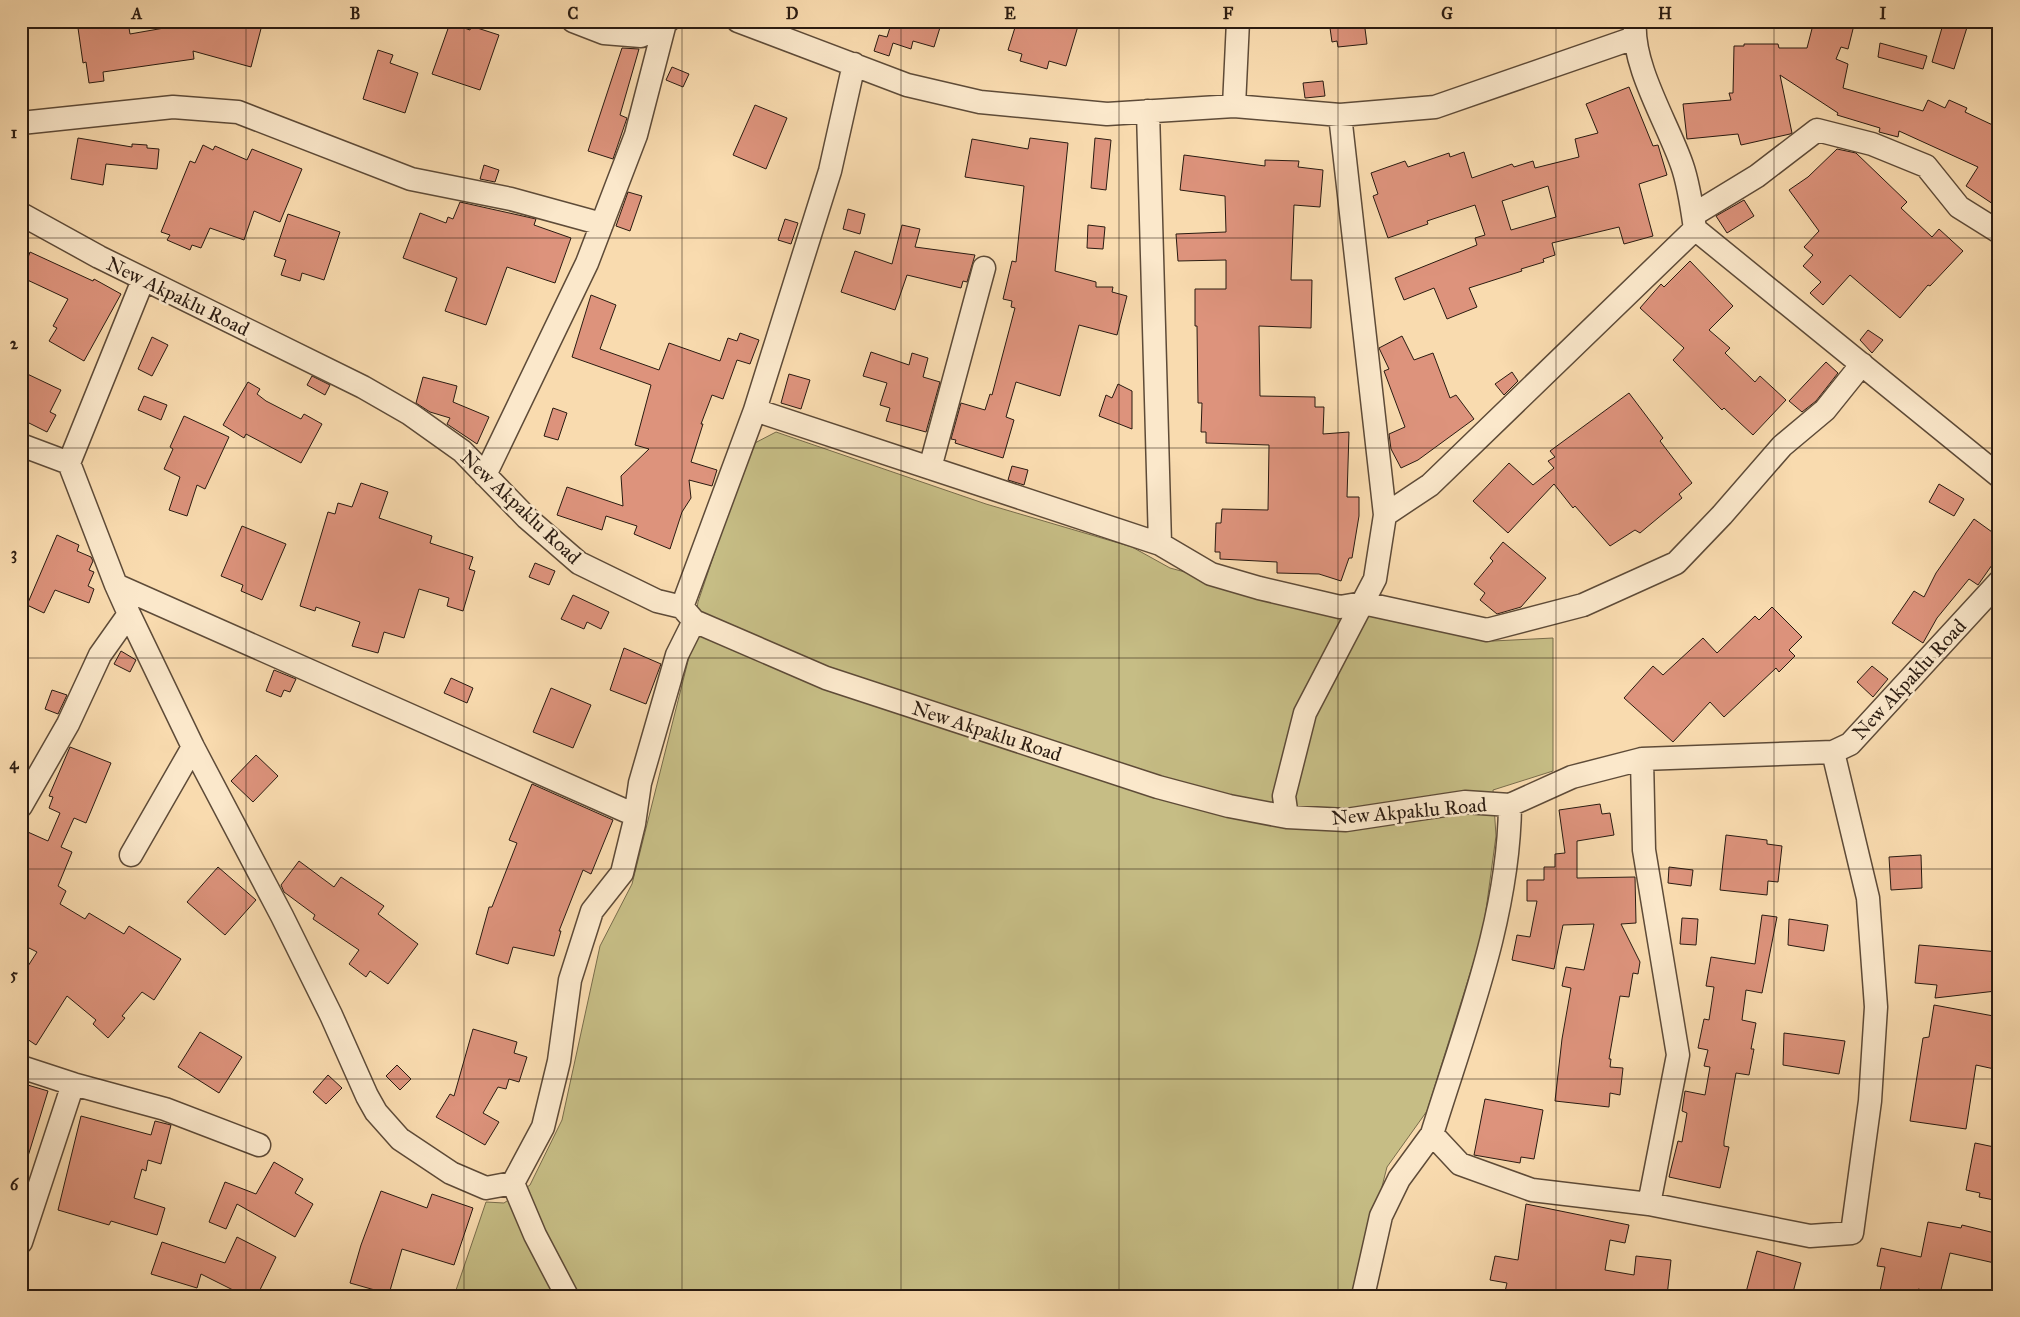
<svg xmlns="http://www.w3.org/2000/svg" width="2020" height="1317" font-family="'IM FELL Great Primer',serif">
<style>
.green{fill:#c6bd85;stroke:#786c4b}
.building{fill:#dd937c;stroke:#2a1b11;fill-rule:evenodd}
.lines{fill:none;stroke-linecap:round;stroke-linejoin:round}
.minor-casing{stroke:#5e4b38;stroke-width:25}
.minor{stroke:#fbe8cb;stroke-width:22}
.grid{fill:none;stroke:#2a1b11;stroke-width:1;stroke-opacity:0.55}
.labels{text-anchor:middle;stroke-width:5;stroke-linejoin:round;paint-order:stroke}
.street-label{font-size:20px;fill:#2a1b11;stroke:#fbe8cb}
.neatline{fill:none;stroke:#2a1b11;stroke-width:2}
.grid-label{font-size:16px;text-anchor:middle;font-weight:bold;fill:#2a1b11}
</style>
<rect width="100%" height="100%" fill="#f9dbaf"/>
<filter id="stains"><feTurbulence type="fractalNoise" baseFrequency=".004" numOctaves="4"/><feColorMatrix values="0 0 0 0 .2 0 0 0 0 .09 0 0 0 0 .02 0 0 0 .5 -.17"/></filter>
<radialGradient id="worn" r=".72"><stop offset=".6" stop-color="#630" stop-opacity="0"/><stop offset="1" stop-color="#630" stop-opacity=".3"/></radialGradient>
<path class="green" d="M 776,432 L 986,504 L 1132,547 L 1170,568 L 1322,609 L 1368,613 L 1493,641 L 1553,638 L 1553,771 L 1493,790 L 1496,836 L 1483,932 L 1427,1111 L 1387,1167 L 1354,1296 L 454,1296 L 486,1202 L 504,1203 L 530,1185 L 562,1120 L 600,946 L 632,884 L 691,649 L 698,602 L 751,445 Z"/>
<path class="building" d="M 204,21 L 263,21 L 251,67 L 193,51 L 194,59 L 103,72 L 104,81 L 89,83 L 86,62 L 83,63 L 78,28 L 128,22 L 130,34 Z
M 892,21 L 942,21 L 934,47 L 913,41 L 911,49 L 893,43 L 889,56 L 874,51 L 879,35 L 887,37 Z
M 1017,21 L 1061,21 L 1078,26 L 1066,66 L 1049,61 L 1047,69 L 1020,61 L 1022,54 L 1008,50 Z
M 1329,21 L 1364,21 L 1367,44 L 1338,47 L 1337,41 L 1332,42 Z
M 1814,21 L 1855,21 L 1848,49 L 1841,47 L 1836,59 L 1848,64 L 1843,88 L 1923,111 L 1928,100 L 1945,108 L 1949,100 L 1967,108 L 1965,112 L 1999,128 L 1999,208 L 1966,186 L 1978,167 L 1899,131 L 1898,137 L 1879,132 L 1880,128 L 1837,115 L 1838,113 L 1780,75 L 1792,133 L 1790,134 L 1741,145 L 1738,134 L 1687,139 L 1683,104 L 1731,100 L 1729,93 L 1733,93 L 1734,46 L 1744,46 L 1744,44 L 1778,44 L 1779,48 L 1807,48 Z
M 1944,21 L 1969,21 L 1954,69 L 1932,62 Z
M 450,23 L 470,30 L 471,26 L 499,35 L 480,90 L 432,74 Z
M 1880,43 L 1927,56 L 1923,69 L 1878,57 Z
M 622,48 L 639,49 L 620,115 L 627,118 L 613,159 L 588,151 Z
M 378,50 L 393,55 L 390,63 L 418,73 L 405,113 L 363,99 Z
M 672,67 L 689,74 L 683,87 L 666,80 Z
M 1323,81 L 1325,96 L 1305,98 L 1303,83 Z
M 1629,87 L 1653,146 L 1658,145 L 1667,175 L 1639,184 L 1653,236 L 1624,244 L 1619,227 L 1552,243 L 1555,255 L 1543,259 L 1544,262 L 1521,269 L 1522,271 L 1469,288 L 1477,307 L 1447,319 L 1434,288 L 1404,300 L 1395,278 L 1477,245 L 1475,238 L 1485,235 L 1475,205 L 1427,221 L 1428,224 L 1388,238 L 1373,196 L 1378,194 L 1371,173 L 1405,161 L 1408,167 L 1449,153 L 1450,157 L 1464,152 L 1472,178 L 1512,164 L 1514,167 L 1533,161 L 1535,168 L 1579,157 L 1575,139 L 1598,133 L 1586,104 ZM 1548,186 L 1556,217 L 1511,230 L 1502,201 Z
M 755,105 L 787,118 L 766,169 L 733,155 Z
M 78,138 L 132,147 L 132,144 L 147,145 L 147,148 L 159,149 L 157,169 L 106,164 L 103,185 L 71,179 Z
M 1030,138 L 1068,143 L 1055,271 L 1096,282 L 1096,287 L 1113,287 L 1112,292 L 1127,296 L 1117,335 L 1079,325 L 1060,396 L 1016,382 L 1006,417 L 1014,420 L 1003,458 L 955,443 L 956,440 L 951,439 L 961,403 L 985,410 L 990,394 L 992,395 L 1015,308 L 1011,307 L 1012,301 L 1003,299 L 1012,261 L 1016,262 L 1024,186 L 965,177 L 972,139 L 1028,149 Z
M 1095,138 L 1111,140 L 1106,190 L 1091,188 Z
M 203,145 L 213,150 L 215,146 L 247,160 L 252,149 L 302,169 L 280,222 L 254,211 L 244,240 L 210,228 L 201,248 L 192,245 L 190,250 L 167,240 L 170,235 L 161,232 L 190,161 L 195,163 Z
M 1837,149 L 1856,153 L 1907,202 L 1901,208 L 1932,237 L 1939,229 L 1963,251 L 1930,286 L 1928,285 L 1900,318 L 1850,275 L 1823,305 L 1810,293 L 1821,282 L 1803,266 L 1813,255 L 1804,247 L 1819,231 L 1789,190 L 1808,177 Z
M 1184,155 L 1265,166 L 1265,160 L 1299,161 L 1298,167 L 1323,170 L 1320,207 L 1294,205 L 1291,280 L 1312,280 L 1311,328 L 1259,326 L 1260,396 L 1315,397 L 1315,407 L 1324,407 L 1323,434 L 1349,432 L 1347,497 L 1359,497 L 1359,516 L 1352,558 L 1349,558 L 1341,581 L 1319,574 L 1277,573 L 1277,562 L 1220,559 L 1220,552 L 1215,552 L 1216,523 L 1221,523 L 1222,509 L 1268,510 L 1269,445 L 1206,443 L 1206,432 L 1201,432 L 1202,403 L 1198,403 L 1197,326 L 1195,326 L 1195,289 L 1226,289 L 1226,260 L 1178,261 L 1176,234 L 1226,232 L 1225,196 L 1180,190 Z
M 484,165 L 499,170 L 495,182 L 480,179 Z
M 628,192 L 642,196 L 630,231 L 616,226 Z
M 1744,200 L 1754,216 L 1727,233 L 1716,216 Z
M 460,202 L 536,219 L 534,225 L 571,238 L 555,283 L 507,267 L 486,325 L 445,311 L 457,278 L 403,258 L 420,213 L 446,223 L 448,217 L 453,219 Z
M 848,209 L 865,214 L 860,234 L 843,229 Z
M 288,214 L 340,232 L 324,280 L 302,273 L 300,281 L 281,275 L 286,260 L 274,256 Z
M 785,219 L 798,223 L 791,244 L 778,240 Z
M 902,225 L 920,229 L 915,247 L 975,255 L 967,282 L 963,281 L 961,288 L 907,275 L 895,310 L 841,292 L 855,251 L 892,264 Z
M 1088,225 L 1105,227 L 1103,249 L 1087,248 Z
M 30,252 L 93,281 L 94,279 L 121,294 L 84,361 L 49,341 L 57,328 L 53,326 L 68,299 L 21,277 Z
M 1690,261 L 1733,306 L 1709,330 L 1730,348 L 1725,353 L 1755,382 L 1760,376 L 1786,400 L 1753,435 L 1724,408 L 1722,410 L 1673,360 L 1684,348 L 1640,308 L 1661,284 L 1664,287 Z
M 591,295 L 616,305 L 600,349 L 659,370 L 669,343 L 720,361 L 728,338 L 737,341 L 740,333 L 759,340 L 750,364 L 737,360 L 723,399 L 712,395 L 701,424 L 703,424 L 691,462 L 717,470 L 712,486 L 689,480 L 691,498 L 682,512 L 670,549 L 634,534 L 637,526 L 606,516 L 602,530 L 557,515 L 567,487 L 623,506 L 621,476 L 649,449 L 635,445 L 651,385 L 572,357 Z
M 1868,330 L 1883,340 L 1872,353 L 1860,340 Z
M 1402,336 L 1414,360 L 1433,353 L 1450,398 L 1456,395 L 1474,419 L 1418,460 L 1401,468 L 1391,449 L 1389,434 L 1405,427 L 1384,371 L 1389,369 L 1379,348 Z
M 152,337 L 168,345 L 152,376 L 138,369 Z
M 871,352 L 909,365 L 912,353 L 928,358 L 923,377 L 940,382 L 926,432 L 886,421 L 890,408 L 880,405 L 887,383 L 863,376 Z
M 1826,362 L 1838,373 L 1816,401 L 1802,412 L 1789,401 Z
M 21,371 L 61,390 L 50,412 L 56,415 L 47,432 L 21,419 Z
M 1512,372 L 1518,381 L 1504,395 L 1495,384 Z
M 789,374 L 810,380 L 801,409 L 781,403 Z
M 312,376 L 330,385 L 325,395 L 307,385 Z
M 423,377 L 457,386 L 453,402 L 489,417 L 477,444 L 447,424 L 450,418 L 430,412 L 416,403 Z
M 248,382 L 260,389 L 257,394 L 266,401 L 301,419 L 304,414 L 322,424 L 301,463 L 246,434 L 244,438 L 223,425 Z
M 1118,384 L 1132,391 L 1132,429 L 1099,416 L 1106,395 L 1112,398 Z
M 1629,393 L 1663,438 L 1660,441 L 1692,483 L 1679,494 L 1682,498 L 1640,533 L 1635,530 L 1610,546 L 1575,506 L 1573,508 L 1554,484 L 1508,533 L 1473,501 L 1509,463 L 1533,485 L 1554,468 L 1548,461 L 1555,457 L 1550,451 Z
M 144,396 L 167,405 L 161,420 L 138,410 Z
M 553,408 L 567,413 L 558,440 L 544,436 Z
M 184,416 L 229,437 L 205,489 L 197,485 L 187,516 L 169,510 L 180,477 L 164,469 L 173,449 L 170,447 Z
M 1012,466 L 1028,470 L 1024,485 L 1008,480 Z
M 361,483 L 388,492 L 379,518 L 432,536 L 430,543 L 473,557 L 469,569 L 475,571 L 463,611 L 447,606 L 449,598 L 419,589 L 404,638 L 384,632 L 378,653 L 352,646 L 360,622 L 316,607 L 315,611 L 300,606 L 328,512 L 335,514 L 338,503 L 352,507 Z
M 1939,484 L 1964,499 L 1954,516 L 1929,502 Z
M 1974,519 L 1999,537 L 1999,555 L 1978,585 L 1969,579 L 1937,618 L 1923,643 L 1892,623 L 1914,591 L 1924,597 L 1936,573 Z
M 242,526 L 286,544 L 262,600 L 241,591 L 243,585 L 221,576 Z
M 57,535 L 79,545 L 77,551 L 91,557 L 93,561 L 89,570 L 94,572 L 88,586 L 94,589 L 89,603 L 55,590 L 44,613 L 27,605 Z
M 1503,542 L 1546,578 L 1521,607 L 1497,614 L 1480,600 L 1485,593 L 1474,584 L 1493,561 L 1490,558 Z
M 535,563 L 555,571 L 549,585 L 529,577 Z
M 573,595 L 609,612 L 601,629 L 587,622 L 584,629 L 561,619 Z
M 1772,607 L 1802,637 L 1789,650 L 1795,656 L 1779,672 L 1776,668 L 1724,717 L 1710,702 L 1673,742 L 1624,698 L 1653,666 L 1663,675 L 1703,638 L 1717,653 L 1755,616 L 1759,620 Z
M 624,648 L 661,664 L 646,704 L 610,690 Z
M 121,651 L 136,660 L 130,672 L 114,664 Z
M 1872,666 L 1888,679 L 1873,697 L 1857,682 Z
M 274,670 L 296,679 L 290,692 L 284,690 L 281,697 L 266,691 Z
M 451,678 L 473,688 L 467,703 L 444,693 Z
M 551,688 L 591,705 L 573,748 L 533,732 Z
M 52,690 L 67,695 L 58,714 L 45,709 Z
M 70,747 L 111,763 L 86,823 L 74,818 L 61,847 L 72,852 L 58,886 L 66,891 L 60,904 L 85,919 L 89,913 L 124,934 L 129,926 L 181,959 L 154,1000 L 142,992 L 122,1016 L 125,1018 L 108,1038 L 93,1024 L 96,1020 L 67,996 L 36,1045 L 21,1035 L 21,977 L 37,952 L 21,944 L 21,829 L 48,841 L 60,813 L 49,808 L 53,797 L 49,796 Z
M 256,755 L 278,776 L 253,802 L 231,781 Z
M 532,784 L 613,820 L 591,874 L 583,870 L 559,931 L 561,931 L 554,956 L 513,947 L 508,964 L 476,954 L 489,907 L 492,907 L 517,843 L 509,840 Z
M 1600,804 L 1602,814 L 1610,813 L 1614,835 L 1577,841 L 1577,878 L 1635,877 L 1636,923 L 1621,924 L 1640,962 L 1638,974 L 1633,973 L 1629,997 L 1620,996 L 1609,1059 L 1611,1059 L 1610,1067 L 1623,1068 L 1620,1095 L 1610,1093 L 1609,1107 L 1555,1101 L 1562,1039 L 1571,988 L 1562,986 L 1566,967 L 1584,970 L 1594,924 L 1563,925 L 1554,969 L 1512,960 L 1517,935 L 1530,937 L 1537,901 L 1527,901 L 1527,880 L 1544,880 L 1544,867 L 1555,867 L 1555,854 L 1565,853 L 1559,810 Z
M 1726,835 L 1767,840 L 1767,844 L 1782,846 L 1778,882 L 1768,881 L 1767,895 L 1720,890 Z
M 1921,855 L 1922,888 L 1891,890 L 1889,857 Z
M 299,861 L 334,887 L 341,877 L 384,906 L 378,914 L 418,944 L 388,984 L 370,971 L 366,977 L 349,964 L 359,950 L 313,919 L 315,915 L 284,892 L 281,885 Z
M 218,867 L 256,900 L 225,935 L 187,902 Z
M 1669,867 L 1693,870 L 1691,886 L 1668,883 Z
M 1762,915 L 1777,917 L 1762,993 L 1746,990 L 1742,1020 L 1756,1023 L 1751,1049 L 1754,1049 L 1749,1075 L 1736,1073 L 1724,1141 L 1724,1146 L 1729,1147 L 1720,1188 L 1669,1177 L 1678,1141 L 1682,1142 L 1687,1113 L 1682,1111 L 1685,1091 L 1705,1095 L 1710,1067 L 1704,1066 L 1708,1050 L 1698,1048 L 1704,1019 L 1709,1020 L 1714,987 L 1706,986 L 1711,957 L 1755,964 Z
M 1682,918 L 1698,919 L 1696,945 L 1680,944 Z
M 1789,919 L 1828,925 L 1824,951 L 1788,945 Z
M 1919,945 L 1999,952 L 1999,968 L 1993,966 L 1996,991 L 1935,998 L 1937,985 L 1915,983 Z
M 1934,1005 L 1999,1017 L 1999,1070 L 1976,1065 L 1966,1129 L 1910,1121 L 1923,1038 L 1929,1037 Z
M 473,1029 L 517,1042 L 514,1053 L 527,1057 L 519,1082 L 509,1079 L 506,1089 L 498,1087 L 483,1113 L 499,1122 L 485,1145 L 436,1117 L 450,1094 L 454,1096 Z
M 200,1032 L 242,1057 L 219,1093 L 178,1067 Z
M 1784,1033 L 1845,1041 L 1839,1074 L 1783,1065 Z
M 397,1065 L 411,1079 L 400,1090 L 386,1076 Z
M 328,1075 L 342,1088 L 326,1104 L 313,1092 Z
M 21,1083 L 48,1091 L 25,1166 L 21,1166 Z
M 1485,1099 L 1543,1110 L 1534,1159 L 1521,1157 L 1520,1163 L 1474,1155 Z
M 81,1116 L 151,1135 L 155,1121 L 171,1125 L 161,1164 L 148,1160 L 146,1171 L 142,1169 L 134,1198 L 165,1208 L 157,1235 L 111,1221 L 109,1225 L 58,1210 Z
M 1975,1143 L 1999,1148 L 1999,1201 L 1979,1197 L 1980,1193 L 1966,1190 Z
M 274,1162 L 303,1179 L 295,1193 L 313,1204 L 295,1237 L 237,1204 L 226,1229 L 209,1222 L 225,1182 L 256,1194 Z
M 381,1191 L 427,1208 L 432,1194 L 473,1208 L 454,1265 L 402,1249 L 389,1294 L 350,1283 L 361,1245 Z
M 1526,1204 L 1629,1225 L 1625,1243 L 1610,1240 L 1605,1270 L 1634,1275 L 1636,1256 L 1671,1260 L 1667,1296 L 1504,1296 L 1507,1283 L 1490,1280 L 1495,1256 L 1518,1260 Z
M 1928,1222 L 1961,1228 L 1962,1225 L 1999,1234 L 1999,1264 L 1950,1253 L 1940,1294 L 1918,1289 L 1917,1296 L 1901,1296 L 1880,1291 L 1885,1267 L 1877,1266 L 1881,1248 L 1921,1257 Z
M 237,1237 L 276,1257 L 257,1296 L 245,1296 L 201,1274 L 197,1288 L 151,1274 L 162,1242 L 225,1263 Z
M 1757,1251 L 1801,1263 L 1792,1296 L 1745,1296 Z"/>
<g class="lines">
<g class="minor-casing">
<path id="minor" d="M 573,21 L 604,33 L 641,36 L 668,21
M 738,21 L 907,85 L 980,102 L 1107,114 L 1234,106 L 1340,115 L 1435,107 L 1634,38
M 1635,21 C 1631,65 1668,124 1682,165 C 1689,185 1692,208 1695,229 L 1999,476
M 1234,106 L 1238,21
M 1148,111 L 1160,544
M 1340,115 L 1385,515
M 21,123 L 173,107 L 238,112 L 411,179 L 511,199 L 602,224
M 21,214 L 99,257 L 363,387 L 410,414 L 462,451 L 527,518 L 579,563 L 657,601 L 682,607 L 694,621 L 826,678 L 1158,787 L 1229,806 L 1287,817 L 1346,820 L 1465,802 L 1510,805 L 1572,777 L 1642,759 L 1833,752 L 1850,744 L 1999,582
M 1693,215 L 1757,176 L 1817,130 L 1872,144 L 1926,166 L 1959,207 L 1999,232
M 143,280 L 69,463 L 116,585 L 129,614 L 193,747 L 282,916 L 331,1015 L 367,1096 L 376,1112 L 400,1139 L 451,1173 L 486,1188 L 513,1183 L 543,1127 L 559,1061 L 570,980 L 592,911 L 622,873 L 634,824 L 640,783 L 677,655 L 694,621
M 755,410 L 1160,544 L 1211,574 L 1259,588 L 1340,607 L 1363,603 L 1487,630 L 1583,605 L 1676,563 L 1722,515 L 1782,446 L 1825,410 L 1862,364
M 21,445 L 69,463
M 930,468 L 984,268
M 485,475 L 587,263 L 636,135 L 665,23
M 116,585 L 635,815
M 682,607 L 755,410 L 830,171 L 854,64
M 1642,759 L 1644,850 L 1678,1055 L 1649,1204
M 1510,805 C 1509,918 1465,1027 1432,1134 L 1460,1164 L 1532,1190 L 1649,1204 L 1810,1236 L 1852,1233 L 1870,1101 L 1876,1007 L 1868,898 L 1833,752
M 21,806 L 68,724 L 100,655 L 129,614
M 1287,817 L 1284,796 L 1305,713 L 1375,579 L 1385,515 L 1430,485 L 1695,229
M 131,855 L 193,747
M 21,1067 L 73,1084 L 21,1242
M 73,1084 L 165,1109 L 259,1145
M 513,1183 L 535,1235 L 567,1296
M 1363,1296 L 1381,1216 L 1399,1179 L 1432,1134"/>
</g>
<use href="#minor" class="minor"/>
</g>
<path class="grid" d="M 246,21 L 246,1296M 464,21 L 464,1296M 682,21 L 682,1296M 901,21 L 901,1296M 1119,21 L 1119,1296M 1338,21 L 1338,1296M 1556,21 L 1556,1296M 1774,21 L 1774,1296M 21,238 L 1999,238M 21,448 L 1999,448M 21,658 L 1999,658M 21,869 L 1999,869M 21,1079 L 1999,1079"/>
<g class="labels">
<g class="street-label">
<text transform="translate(178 296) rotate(26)" y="7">New Akpaklu Road</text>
<text transform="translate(521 507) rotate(43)" y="7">New Akpaklu Road</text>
<text transform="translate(1909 679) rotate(-47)" y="7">New Akpaklu Road</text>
<text transform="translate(987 731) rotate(18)" y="7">New Akpaklu Road</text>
<text transform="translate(1409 811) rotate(-5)" y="7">New Akpaklu Road</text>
</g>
</g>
<rect width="2020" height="1317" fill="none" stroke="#f9dbaf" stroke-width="55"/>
<rect x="28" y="28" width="1964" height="1262" class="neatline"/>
<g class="grid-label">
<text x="137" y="19">A</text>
<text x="355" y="19">B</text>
<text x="573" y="19">C</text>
<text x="792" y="19">D</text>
<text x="1010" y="19">E</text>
<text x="1228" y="19">F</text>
<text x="1447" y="19">G</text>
<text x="1665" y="19">H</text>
<text x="1883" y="19">I</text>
<text x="14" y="138">1</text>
<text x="14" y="349">2</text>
<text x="14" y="559">3</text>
<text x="14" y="769">4</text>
<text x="14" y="980">5</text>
<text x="14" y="1190">6</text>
</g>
<rect width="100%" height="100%" filter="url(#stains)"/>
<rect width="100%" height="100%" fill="url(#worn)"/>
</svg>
